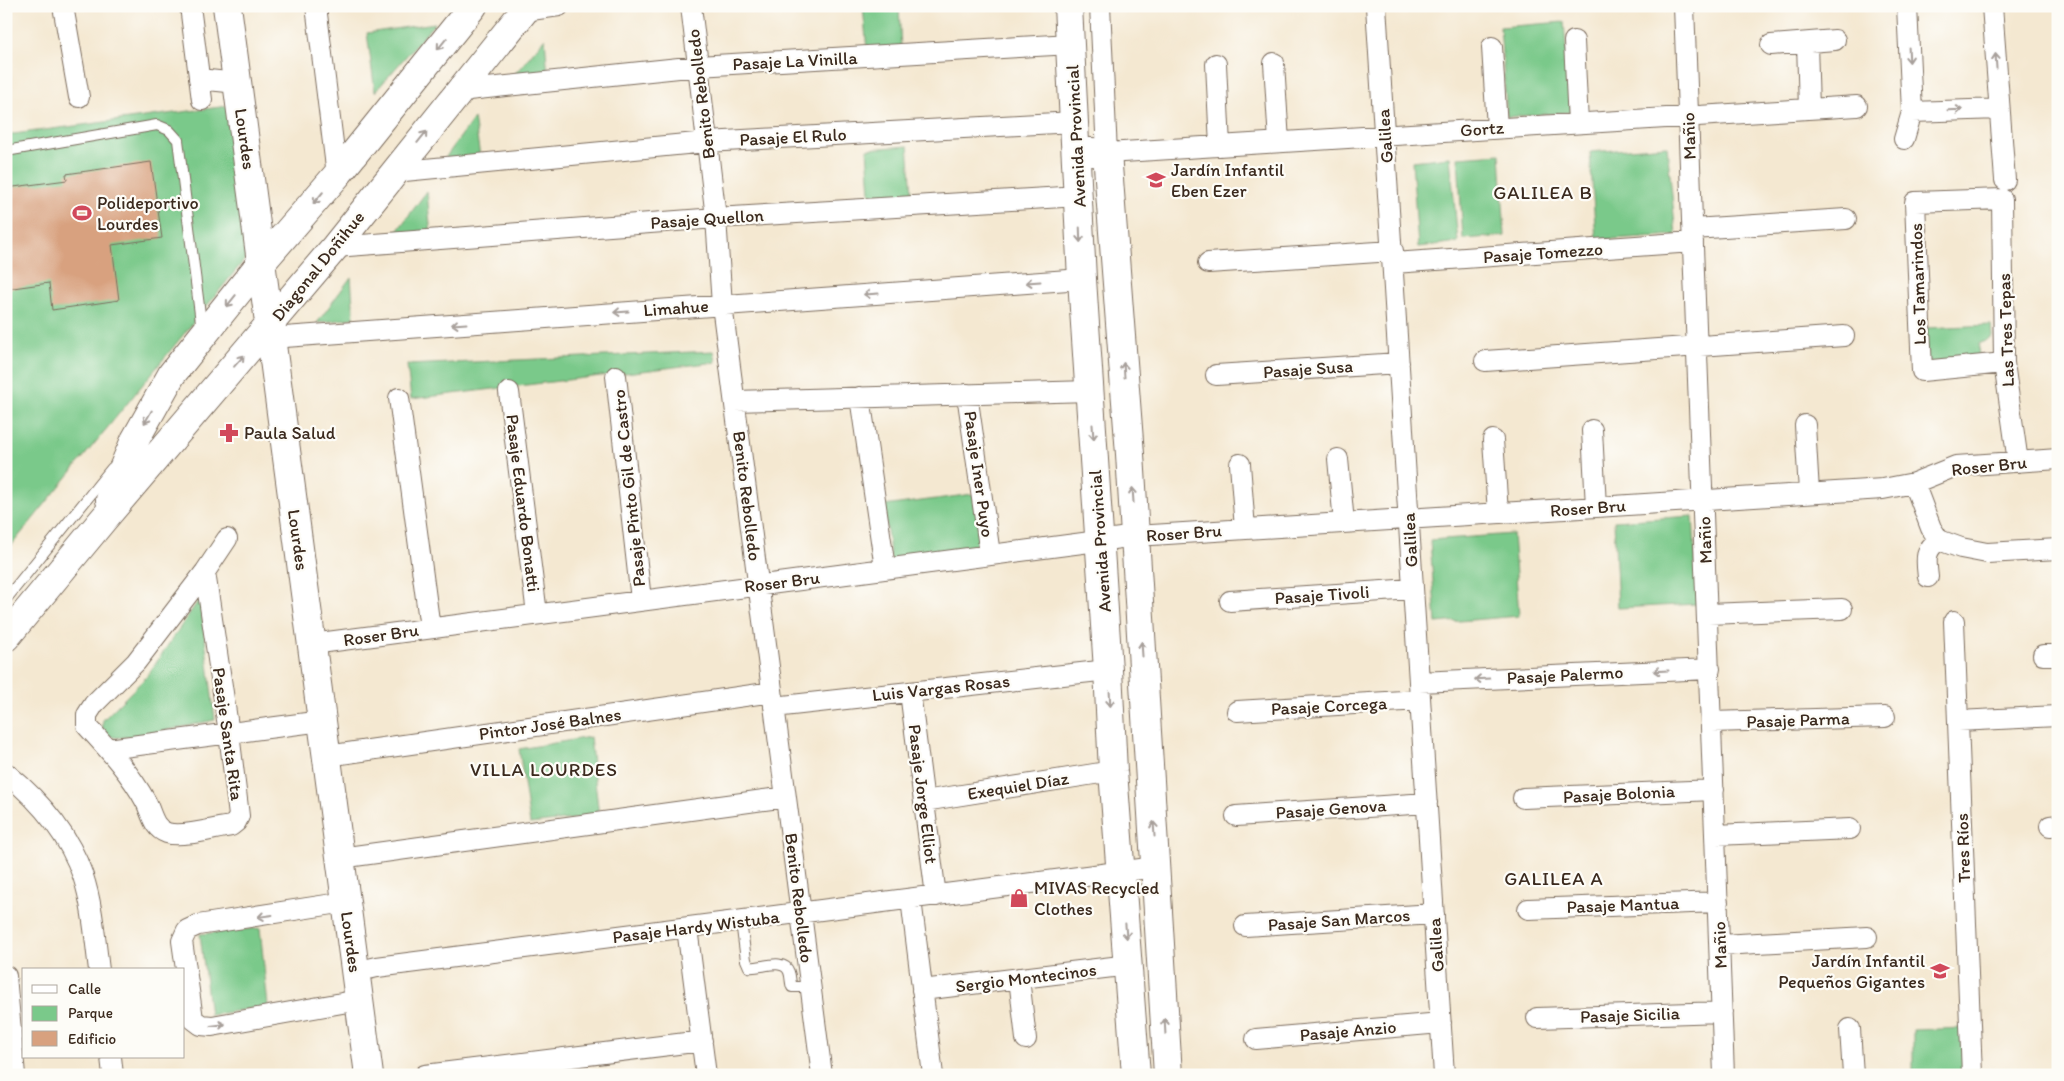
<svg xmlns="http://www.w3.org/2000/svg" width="2064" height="1081" font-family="Itim,sans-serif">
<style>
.green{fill:#7ac98a;stroke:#5a7a54}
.building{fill:#d8a17f}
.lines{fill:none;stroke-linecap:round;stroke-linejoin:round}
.lane-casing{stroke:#7c6c5d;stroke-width:12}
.street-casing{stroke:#7c6c5d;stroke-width:22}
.secondary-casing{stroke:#7c6c5d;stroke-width:30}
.lane{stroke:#fff;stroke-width:10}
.street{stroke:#fff;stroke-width:20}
.secondary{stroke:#fff;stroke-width:28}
.oneway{stroke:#a79f9a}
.labels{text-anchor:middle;stroke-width:4.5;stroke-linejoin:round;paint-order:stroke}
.street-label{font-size:18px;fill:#3b2a1e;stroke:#fdfcf7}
.poi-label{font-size:18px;fill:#3b2a1e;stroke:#fdfcf7;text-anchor:start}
.neighbourhood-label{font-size:19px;letter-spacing:1px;fill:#3b2a1e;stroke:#fdfcf7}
</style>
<rect width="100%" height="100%" fill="#fdfcf7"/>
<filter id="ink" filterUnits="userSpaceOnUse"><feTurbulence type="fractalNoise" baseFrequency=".02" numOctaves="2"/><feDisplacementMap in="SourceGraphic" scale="10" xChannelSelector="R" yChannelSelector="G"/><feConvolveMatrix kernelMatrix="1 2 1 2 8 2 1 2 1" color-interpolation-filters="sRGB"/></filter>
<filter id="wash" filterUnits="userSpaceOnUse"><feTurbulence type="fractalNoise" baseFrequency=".0096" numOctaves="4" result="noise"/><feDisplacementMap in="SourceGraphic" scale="20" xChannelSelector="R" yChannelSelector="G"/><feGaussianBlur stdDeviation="1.12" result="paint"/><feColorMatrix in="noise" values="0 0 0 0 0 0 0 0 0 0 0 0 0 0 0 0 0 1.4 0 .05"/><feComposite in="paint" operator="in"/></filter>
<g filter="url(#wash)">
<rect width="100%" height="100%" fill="#f4e8d1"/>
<path class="green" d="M 863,6 L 899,6 L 901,49 L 867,51 Z
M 1564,22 L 1571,112 L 1507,117 L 1500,27 Z
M 435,23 L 375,92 L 367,33 Z
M 545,38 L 548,76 L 509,81 Z
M 228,106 L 246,258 L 6,552 L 6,135 Z
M 474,118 L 480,156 L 443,161 Z
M 908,146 L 913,204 L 871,208 L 867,149 Z
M 1667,146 L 1676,235 L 1596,240 L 1590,152 Z
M 1500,154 L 1505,236 L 1463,239 L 1458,157 Z
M 1450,157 L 1458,242 L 1418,247 L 1412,161 Z
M 427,191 L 431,237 L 389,242 Z
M 351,277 L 354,318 L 317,323 Z
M 1991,325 L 1992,337 L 1979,344 L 1978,358 L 1926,364 L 1926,328 Z
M 714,351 L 716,362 L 411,399 L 407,365 Z
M 973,494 L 983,546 L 891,561 L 884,506 Z
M 1693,516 L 1698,604 L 1618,608 L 1614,521 Z
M 1513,534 L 1519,616 L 1436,623 L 1430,540 Z
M 200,598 L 215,720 C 199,723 124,741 113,737 C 108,736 105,731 102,727 L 103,720 L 147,676 Z
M 590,737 L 599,816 L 530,824 L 519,749 Z
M 260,928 L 268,1006 L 210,1015 L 200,934 Z
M 1963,1028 L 1964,1075 L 1913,1075 L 1913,1030 Z"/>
<g id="blocks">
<path class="building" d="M 151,162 L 162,238 L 112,245 L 119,300 L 52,310 L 49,283 L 6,289 L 6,188 L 67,180 L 66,174 Z"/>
</g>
</g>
<g filter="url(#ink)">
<use href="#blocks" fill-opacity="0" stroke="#7c6c5d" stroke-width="1"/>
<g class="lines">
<g class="lane-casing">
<path id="lane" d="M 6,151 L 157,125 L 169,130 L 178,140 L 202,330
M 6,599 L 112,468
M 741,921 L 746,960 L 749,967 C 760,969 784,957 789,972 C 791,977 790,983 792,987 L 811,987"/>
</g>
<g class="street-casing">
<path id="street" d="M 63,6 L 79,97
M 190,6 L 202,100
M 316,6 L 337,175
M 691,6 L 716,218 L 722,305 L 822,1075
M 1100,6 L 1107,153 L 1857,106
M 1376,6 L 1444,1075
M 1684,6 L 1724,1075
M 1992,6 L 2005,180
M 524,11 L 559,6
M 1574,41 L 1578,123
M 1807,43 L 1809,109
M 1771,45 L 1835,40
M 1492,47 L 1497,128
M 1274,63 L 1279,142
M 1216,64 L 1220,146
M 199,79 L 237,83
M 459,91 L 698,66 L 1071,44
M 1912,112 L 1999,109
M 1904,139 L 1912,112 L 1907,6
M 394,172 L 707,142 L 1074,122
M 1693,229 L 1846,219
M 335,247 L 716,218 L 1079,196
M 1208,263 L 1393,251
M 1394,263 L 1693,242
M 271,338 L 1082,279
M 1485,361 L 1844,336
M 2004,363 L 1922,371 L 1915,202 L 2002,199 L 2004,363 L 2018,462
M 1216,375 L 1399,363
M 616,376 L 641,600
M 509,392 L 537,614
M 967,394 L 990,554
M 860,397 L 885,568
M 399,398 L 430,628
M 735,401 L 1090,391
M 1805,425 L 1809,492
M 1592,430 L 1596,507
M 1493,440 L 1498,513
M 1338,459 L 1344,523
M 1240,464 L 1245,529
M 1914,483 L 1931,528 L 1939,540 L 1961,548 L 1987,553 L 2058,549
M 205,572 L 229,733 L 239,816 L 236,822 L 231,826 C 215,828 182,838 167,833 C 153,828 152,814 146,802 C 131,774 109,750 87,726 L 87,715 L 94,704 L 136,662 L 205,572 L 227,539
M 1928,577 C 1926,560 1924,550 1939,540
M 1230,601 L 1413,589
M 1708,614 L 1842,609
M 1954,621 L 1972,1075
M 312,644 L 1136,536 L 1883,489 L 1914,483 L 1956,466 L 2058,459
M 2043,655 L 2058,655
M 1419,682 L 1710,669
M 910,692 L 936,896
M 774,707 L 1108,670
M 1237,711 L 1420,700
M 1958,721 L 2058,716
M 1712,722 L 1885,717
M 108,749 L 322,721
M 327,756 L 772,692
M 6,773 C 39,800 69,835 83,876 C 93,906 95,939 99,970
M 1523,798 L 1714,790
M 924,801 L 1113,771
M 1236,816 L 1427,803
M 2050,826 L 2058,825
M 1716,835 L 1850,829
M 340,858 L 786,797
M 911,899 L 933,1075
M 346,902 L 198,925 L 187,930 L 182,941 L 193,1019 L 201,1025 L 212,1026 L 359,1000
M 1528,909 L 1718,902
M 1245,926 L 1434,914
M 687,928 L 706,1075
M 1720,945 L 1867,937
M 355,972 L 377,967 L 1156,867
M 6,976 L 15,1075
M 1019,978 L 1026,1039
M 922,990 L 1129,965
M 1537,1018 L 1722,1012
M 1850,1029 L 1853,1075
M 1256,1039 L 1441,1023
M 111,1057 L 113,1075
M 425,1075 L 702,1041"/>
</g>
<g class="secondary-casing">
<path id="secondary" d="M 227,6 L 369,1075
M 1068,6 L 1082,279 L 1108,670 L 1113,771 L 1136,1075
M 1076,151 L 1107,153 L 1130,454 L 1168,1075
M 110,500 L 135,440 L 172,374 L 261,263 L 337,175 L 473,6
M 6,637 L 102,521 L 335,247 L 528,6"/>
</g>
<use href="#lane" class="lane"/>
<use href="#street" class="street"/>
<use href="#secondary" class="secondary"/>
</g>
<defs><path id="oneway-shaft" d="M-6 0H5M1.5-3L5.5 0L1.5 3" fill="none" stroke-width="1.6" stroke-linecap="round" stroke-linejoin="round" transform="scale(1.25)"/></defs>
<g class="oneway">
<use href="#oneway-shaft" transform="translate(442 44) rotate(129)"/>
<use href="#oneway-shaft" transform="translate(1909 55) rotate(87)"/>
<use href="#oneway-shaft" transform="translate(1996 61) rotate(-94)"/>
<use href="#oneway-shaft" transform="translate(1955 110) rotate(-2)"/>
<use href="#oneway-shaft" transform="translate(422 137) rotate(-51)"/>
<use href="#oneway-shaft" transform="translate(318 198) rotate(130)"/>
<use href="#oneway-shaft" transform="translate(1080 235) rotate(88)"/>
<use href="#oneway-shaft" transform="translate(1033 282) rotate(176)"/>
<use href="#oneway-shaft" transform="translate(871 294) rotate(176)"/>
<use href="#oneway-shaft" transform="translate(231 301) rotate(129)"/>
<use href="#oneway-shaft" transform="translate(621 312) rotate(176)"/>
<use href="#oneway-shaft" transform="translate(459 324) rotate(176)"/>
<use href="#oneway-shaft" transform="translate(239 361) rotate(-49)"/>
<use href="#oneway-shaft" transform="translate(1124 370) rotate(-94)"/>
<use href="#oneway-shaft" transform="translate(148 417) rotate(120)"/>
<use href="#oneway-shaft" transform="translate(1093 432) rotate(86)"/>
<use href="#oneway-shaft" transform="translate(1133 495) rotate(-94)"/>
<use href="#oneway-shaft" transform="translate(1142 649) rotate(-94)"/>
<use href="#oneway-shaft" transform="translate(1661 671) rotate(177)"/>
<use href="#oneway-shaft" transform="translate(1482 679) rotate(177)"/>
<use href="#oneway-shaft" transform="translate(1110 699) rotate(87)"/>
<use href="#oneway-shaft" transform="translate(1154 829) rotate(-94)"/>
<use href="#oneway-shaft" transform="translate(265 916) rotate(172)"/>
<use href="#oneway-shaft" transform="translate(1126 931) rotate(85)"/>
<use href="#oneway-shaft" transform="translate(218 1025) rotate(-7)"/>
<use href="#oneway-shaft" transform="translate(1165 1026) rotate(-93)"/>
</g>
</g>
<defs>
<g id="school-bare" transform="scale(1.5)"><path d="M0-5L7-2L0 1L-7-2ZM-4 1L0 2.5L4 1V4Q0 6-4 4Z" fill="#d1495b" stroke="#fdfcf7" stroke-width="2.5" paint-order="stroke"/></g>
<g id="stadium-bare" transform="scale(1.5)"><path d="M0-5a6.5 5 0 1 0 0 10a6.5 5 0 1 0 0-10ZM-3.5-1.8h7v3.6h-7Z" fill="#d1495b" stroke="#fdfcf7" stroke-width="2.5" paint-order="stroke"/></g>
<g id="pharmacy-bare" transform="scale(1.5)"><path d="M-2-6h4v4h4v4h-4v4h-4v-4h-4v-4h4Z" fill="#d1495b" stroke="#fdfcf7" stroke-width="2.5" paint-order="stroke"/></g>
<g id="shop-bare" transform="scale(1.5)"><path d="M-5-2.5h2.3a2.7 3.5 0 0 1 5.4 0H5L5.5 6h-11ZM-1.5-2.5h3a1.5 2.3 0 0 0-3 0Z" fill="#d1495b" stroke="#fdfcf7" stroke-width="2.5" paint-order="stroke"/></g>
</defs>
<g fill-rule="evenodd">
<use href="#school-bare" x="1156" y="180"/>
<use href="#stadium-bare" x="82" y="213"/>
<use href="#pharmacy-bare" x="229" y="433"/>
<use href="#shop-bare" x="1019" y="898"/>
<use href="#school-bare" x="1940" y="971"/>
</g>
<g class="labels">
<g class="street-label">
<text transform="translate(795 61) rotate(-3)" y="6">Pasaje La Vinilla</text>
<text transform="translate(701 94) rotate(-97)" y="6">Benito Rebolledo</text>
<text transform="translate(1482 129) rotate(-4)" y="6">Gortz</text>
<text transform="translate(1076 136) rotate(-93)" y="6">Avenida Provincial</text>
<text transform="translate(1385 136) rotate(-94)" y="6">Galilea</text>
<text transform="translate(1689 136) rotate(-92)" y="6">Mañio</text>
<text transform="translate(793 137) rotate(-3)" y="6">Pasaje El Rulo</text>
<text transform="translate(245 139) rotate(82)" y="6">Lourdes</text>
<text transform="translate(707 219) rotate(-4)" y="6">Pasaje Quellon</text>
<text transform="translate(1543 253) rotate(-4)" y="6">Pasaje Tomezzo</text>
<text transform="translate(318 266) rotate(-51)" y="6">Diagonal Doñihue</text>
<text transform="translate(1918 284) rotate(-92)" y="6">Los Tamarindos</text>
<text transform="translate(676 308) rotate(-4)" y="6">Limahue</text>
<text transform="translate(2006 330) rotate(-92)" y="6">Las Tres Tepas</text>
<text transform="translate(1308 369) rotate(-4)" y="6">Pasaje Susa</text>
<text transform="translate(1989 466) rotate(-6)" y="6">Roser Bru</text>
<text transform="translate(979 474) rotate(82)" y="6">Pasaje Iner Puyo</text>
<text transform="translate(629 488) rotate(-96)" y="6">Pasaje Pinto Gil de Castro</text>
<text transform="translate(747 496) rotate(83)" y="6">Benito Rebolledo</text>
<text transform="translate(523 503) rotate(83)" y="6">Pasaje Eduardo Bonatti</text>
<text transform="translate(1588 508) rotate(-4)" y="6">Roser Bru</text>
<text transform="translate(1184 533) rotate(-4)" y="6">Roser Bru</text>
<text transform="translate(298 540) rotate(82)" y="6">Lourdes</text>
<text transform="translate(1410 540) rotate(-93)" y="6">Galilea</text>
<text transform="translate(1705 540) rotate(-92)" y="6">Mañio</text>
<text transform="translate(1100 541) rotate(-94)" y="6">Avenida Provincial</text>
<text transform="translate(782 582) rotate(-7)" y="6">Roser Bru</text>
<text transform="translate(1322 595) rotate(-4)" y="6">Pasaje Tivoli</text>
<text transform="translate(381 635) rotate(-8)" y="6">Roser Bru</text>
<text transform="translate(1565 675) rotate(-3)" y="6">Pasaje Palermo</text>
<text transform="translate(941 688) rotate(-6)" y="6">Luis Vargas Rosas</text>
<text transform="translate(1329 706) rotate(-3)" y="6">Pasaje Corcega</text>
<text transform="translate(1798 720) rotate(-2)" y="6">Pasaje Parma</text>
<text transform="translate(550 724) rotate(-8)" y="6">Pintor José Balnes</text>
<text transform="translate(228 734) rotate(82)" y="6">Pasaje Santa Rita</text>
<text transform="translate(1018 786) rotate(-9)" y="6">Exequiel Díaz</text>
<text transform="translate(923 794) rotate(83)" y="6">Pasaje Jorge Elliot</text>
<text transform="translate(1619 794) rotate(-3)" y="6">Pasaje Bolonia</text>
<text transform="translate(1331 809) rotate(-4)" y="6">Pasaje Genova</text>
<text transform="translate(1963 848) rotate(-92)" y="6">Tres Ríos</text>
<text transform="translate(799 898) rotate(83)" y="6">Benito Rebolledo</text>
<text transform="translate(1623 905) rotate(-2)" y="6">Pasaje Mantua</text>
<text transform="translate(1339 920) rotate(-4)" y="6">Pasaje San Marcos</text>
<text transform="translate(696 927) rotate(-7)" y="6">Pasaje Hardy Wistuba</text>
<text transform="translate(351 942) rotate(82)" y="6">Lourdes</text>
<text transform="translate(1436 945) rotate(-94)" y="6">Galilea</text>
<text transform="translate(1720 945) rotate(-92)" y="6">Mañio</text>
<text transform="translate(1026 978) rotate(-7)" y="6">Sergio Montecinos</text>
<text transform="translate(1630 1015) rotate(-2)" y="6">Pasaje Sicilia</text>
<text transform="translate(1348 1031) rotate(-5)" y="6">Pasaje Anzio</text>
</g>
<g class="poi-label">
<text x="1171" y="176">Jardín Infantil<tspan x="1171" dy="21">Eben Ezer</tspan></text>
<text x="97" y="209">Polideportivo<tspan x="97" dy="21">Lourdes</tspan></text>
<text x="244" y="439">Paula Salud</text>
<text x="1034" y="894">MIVAS Recycled<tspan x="1034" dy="21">Clothes</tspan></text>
<text x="1925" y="967" text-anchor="end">Jardín Infantil<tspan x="1925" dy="21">Pequeños Gigantes</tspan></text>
</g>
<g class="neighbourhood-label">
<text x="1543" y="199">GALILEA B</text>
<text x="544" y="776">VILLA LOURDES</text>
<text x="1554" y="885">GALILEA A</text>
</g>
</g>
<rect width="2064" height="1081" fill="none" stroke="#fdfcf7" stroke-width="25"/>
<rect x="22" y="968" width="162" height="90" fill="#fdfcf7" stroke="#afa8a0"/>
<rect x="32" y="985" width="25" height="8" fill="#ffffff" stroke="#afa8a0"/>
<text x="68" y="994" font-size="15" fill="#3b2a1e">Calle</text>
<rect x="32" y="1006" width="25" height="15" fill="#7ac98a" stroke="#afa8a0"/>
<text x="68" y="1018" font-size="15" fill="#3b2a1e">Parque</text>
<rect x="32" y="1031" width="25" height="15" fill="#d8a17f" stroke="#afa8a0"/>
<text x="68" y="1044" font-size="15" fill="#3b2a1e">Edificio</text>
</svg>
